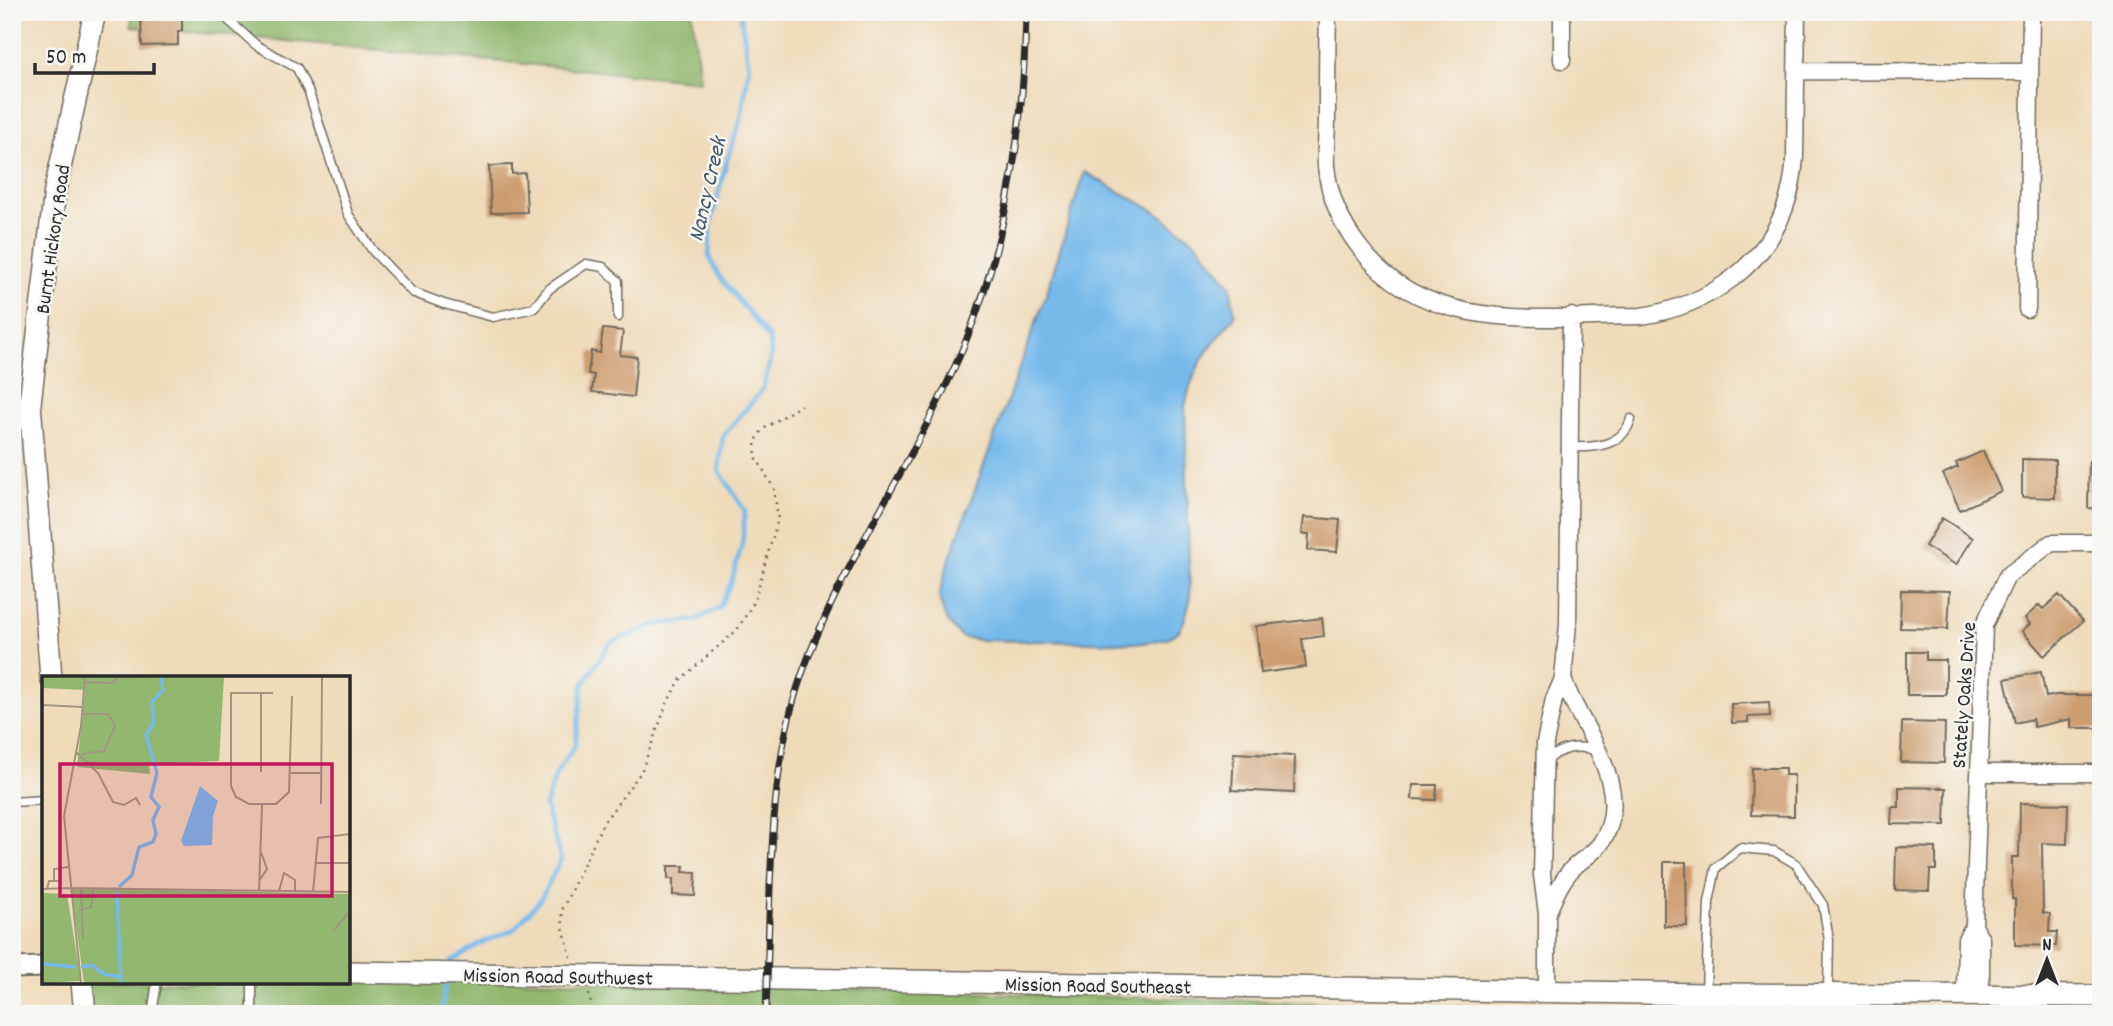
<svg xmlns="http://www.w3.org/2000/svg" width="2113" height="1026" font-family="Dekko,sans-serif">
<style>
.forest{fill:#91b86e;stroke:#5e724c;stroke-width:2}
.water{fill:#75baeb;stroke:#50728b;stroke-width:2}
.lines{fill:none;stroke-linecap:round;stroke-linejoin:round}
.stream{stroke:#75baeb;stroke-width:4.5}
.building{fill:#cd9d70}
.service-casing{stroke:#70695d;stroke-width:11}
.minor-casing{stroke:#70695d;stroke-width:19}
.tertiary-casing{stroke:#70695d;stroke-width:23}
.secondary-casing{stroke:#70695d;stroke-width:24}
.path{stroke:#70695d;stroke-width:2.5;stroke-dasharray:2 5;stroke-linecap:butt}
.service{stroke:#fff;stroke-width:8}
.minor{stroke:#fff;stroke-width:16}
.tertiary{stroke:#fff;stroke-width:19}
.secondary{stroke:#fff;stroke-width:21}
.rail-casing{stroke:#2b2b2b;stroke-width:7}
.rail{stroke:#f6f6f2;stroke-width:4.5;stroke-dasharray:13;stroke-linecap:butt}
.labels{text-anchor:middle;stroke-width:5;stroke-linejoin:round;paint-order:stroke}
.street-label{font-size:21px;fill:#2b2b2b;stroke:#f6f6f2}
.water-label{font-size:23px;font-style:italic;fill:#415665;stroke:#f6f6f2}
.inset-river{fill:none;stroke:#75baeb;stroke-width:3.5}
.inset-road{fill:none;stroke:#a19581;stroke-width:2}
.view{fill:#c2185b;fill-opacity:0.15;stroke:#c2185b;stroke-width:3.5}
.inset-edge{fill:none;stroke:#2b2b2b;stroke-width:3.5}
</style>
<rect width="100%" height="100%" fill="#f6f6f2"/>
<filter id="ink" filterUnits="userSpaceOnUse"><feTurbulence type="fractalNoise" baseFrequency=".0143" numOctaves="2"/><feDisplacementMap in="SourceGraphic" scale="14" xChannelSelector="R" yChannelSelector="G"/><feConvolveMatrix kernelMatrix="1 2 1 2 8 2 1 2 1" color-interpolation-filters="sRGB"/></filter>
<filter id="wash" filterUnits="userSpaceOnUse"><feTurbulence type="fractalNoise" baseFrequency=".00686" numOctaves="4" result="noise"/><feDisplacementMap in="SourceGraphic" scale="28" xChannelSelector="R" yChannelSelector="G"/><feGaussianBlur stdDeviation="1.57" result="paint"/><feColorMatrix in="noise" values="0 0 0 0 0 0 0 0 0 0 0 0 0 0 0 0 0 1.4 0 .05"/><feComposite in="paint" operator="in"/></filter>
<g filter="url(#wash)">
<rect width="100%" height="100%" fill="#efdbba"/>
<path class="forest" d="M 132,12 L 692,12 L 700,81 L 131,26 Z
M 348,975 L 1720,1014 L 88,1014 L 83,982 L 348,982 Z"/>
<path class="water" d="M 1084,172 L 1155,211 L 1196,242 L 1230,285 L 1235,316 C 1208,348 1194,364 1185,406 L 1190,600 C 1181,636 1179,637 1143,643 L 980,640 L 961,637 L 946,620 L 939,597 L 946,569 L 1047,292 Z"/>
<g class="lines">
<path class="stream" d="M 450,967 L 451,962 L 479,944 L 513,930 L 540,900 L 561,860 L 545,806 L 557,772 L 575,746 L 583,685 L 610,643 L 653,625 L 696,620 L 719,608 L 731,583 L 742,545 L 745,511 L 719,470 L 723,436 L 763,389 L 771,356 L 769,338 L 719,276 L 709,256 L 711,223 L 727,160 L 741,118 L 749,67 L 740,12
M 442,1014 L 443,999 L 447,979"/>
</g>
<g id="blocks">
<path class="building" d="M 182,17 L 182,31 L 178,32 L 178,45 L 142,46 L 141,19 Z
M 512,165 L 512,174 L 525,173 L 527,212 L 491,213 L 489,166 Z
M 603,329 L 623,331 L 620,355 L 637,357 L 633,397 L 592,392 L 594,375 L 588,374 L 591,351 L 600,353 Z
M 1983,451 L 2001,491 L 1960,510 L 1943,474 L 1958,467 L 1956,463 Z
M 2022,459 L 2055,460 L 2055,498 L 2022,497 Z
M 2089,461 L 2101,461 L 2101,509 L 2088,508 Z
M 1304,517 L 1340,520 L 1337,552 L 1308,550 L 1309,534 L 1302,534 Z
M 1942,518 L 1973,538 L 1956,565 L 1925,546 Z
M 1901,590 L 1950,591 L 1948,629 L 1900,628 Z
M 2059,595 L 2083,621 L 2044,656 L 2022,631 L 2030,624 L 2025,618 L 2039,605 L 2043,609 Z
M 1322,618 L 1324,636 L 1302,639 L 1306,667 L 1261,673 L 1256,626 Z
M 1907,652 L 1926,652 L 1926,660 L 1946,660 L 1946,695 L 1907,695 Z
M 2041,672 L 2046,697 L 2056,695 L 2101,695 L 2101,728 L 2071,728 L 2071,719 L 2034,727 L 2032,719 L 2015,723 L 2005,679 Z
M 1769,702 L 1770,716 L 1748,717 L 1748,722 L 1732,723 L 1731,704 Z
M 1902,722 L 1945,723 L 1944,763 L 1901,762 Z
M 1234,753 L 1295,756 L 1294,793 L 1232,790 Z
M 1752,768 L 1785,768 L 1785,775 L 1794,775 L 1794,816 L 1751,815 Z
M 1413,785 L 1437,785 L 1436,800 L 1412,799 Z
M 1899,787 L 1946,788 L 1945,825 L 1891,824 L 1892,807 L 1899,807 Z
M 2020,803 L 2068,804 L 2067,844 L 2042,843 L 2043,913 L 2050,914 L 2049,932 L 2057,932 L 2056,946 L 2015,945 L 2015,899 L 2012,899 L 2012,857 L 2019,857 Z
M 1902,847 L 1936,848 L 1936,870 L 1930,870 L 1929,891 L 1895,890 L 1896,848 Z
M 1664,862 L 1686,862 L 1687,926 L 1664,926 Z
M 668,866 L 684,866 L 683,872 L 696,873 L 695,896 L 673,895 L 673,879 L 668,879 Z"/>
</g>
</g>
<g filter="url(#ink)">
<use href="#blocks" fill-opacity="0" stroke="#70695d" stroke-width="2"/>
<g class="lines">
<g class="service-casing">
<path id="service" d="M 224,12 L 226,18 L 256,45 L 297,68 L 309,93 L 348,214 L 373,251 L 412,292 L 444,304 L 493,317 L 534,308 L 549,289 L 586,264 L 603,267 L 618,281 L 618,317
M 1570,447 C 1595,448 1623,446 1631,419
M 1546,762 C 1560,747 1579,744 1597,751
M 12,802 L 44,800
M 1706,994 L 1709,902 L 1716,868 L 1740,848 L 1774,851 L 1796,864 L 1823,905 L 1829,940 L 1828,992
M 152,1014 L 157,982
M 252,1014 L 252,982"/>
</g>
<g class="minor-casing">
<path id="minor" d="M 1328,12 C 1327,48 1327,83 1327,118 C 1327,134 1325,151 1326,166 C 1329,196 1342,225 1360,248 C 1427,336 1544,316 1641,316 C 1709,306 1770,264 1789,195 C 1792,183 1794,170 1795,157 L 1797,12
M 1562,60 L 1562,12
M 1797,71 L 2030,72
M 2027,309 L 2031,12
M 1979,773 L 2101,773
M 1547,914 C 1554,898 1561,880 1573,868 C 1582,859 1594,853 1601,843 C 1637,789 1580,728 1563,679
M 1547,991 L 1547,914 L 1542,875 L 1545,743 L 1554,699 L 1563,679 L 1568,624 L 1571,316
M 1965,995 L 1966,939 L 1974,926
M 1981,995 L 1981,939 L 1974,926 L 1984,625 L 2007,576 L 2051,543 L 2101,543"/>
</g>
<g class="tertiary-casing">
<path id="tertiary" d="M 12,968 L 44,967"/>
</g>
<g class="secondary-casing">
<path id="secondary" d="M 51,678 L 30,403 L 55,190 L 95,12
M 348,972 L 1706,994 L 2101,996
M 82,982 L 85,1014"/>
</g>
<path class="path" d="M 571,957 L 563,927 L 562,910 L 603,823 L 641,772 L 668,701 L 681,679 L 737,630 L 754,602 L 778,519 L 774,489 L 756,457 L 755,443 L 762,430 L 801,405
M 589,994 L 593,1014"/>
<use href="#service" class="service"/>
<use href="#minor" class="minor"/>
<use href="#tertiary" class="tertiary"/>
<use href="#secondary" class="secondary"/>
<g class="rail-casing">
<path id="rail" d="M 766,1014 C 767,972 769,929 770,887 C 773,820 777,753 797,689 C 837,565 919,458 967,338 C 1009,235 1024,122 1026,12"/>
</g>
<use href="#rail" class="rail"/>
</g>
</g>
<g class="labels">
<g class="street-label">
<text transform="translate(52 239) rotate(-82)" y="7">Burnt Hickory Road</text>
<text transform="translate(1963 695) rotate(-86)" y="7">Stately Oaks Drive</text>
<text transform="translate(558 976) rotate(1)" y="7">Mission Road Southwest</text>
<text transform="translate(1098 985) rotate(1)" y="7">Mission Road Southeast</text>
</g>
<g class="water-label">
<text transform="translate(706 189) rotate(-77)" y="8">Nancy Creek</text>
</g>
</g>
<g transform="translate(42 676)">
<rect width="308" height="308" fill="#efdbba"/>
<path d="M 0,1 L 182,1 L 177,85 L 107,88 L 108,98 L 35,91 L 43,14 L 0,12 ZM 29,212 L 308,218 L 308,307 L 42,307 ZM 0,217 L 25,218 L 39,305 L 0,307 Z" fill="#91b86e"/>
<path d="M 158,110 L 176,125 L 171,140 L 170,169 L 142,170 L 139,165 Z" fill="#75baeb"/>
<path class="inset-river" d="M 77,211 L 90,199 L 97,171 L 111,166 L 114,158 L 111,144 L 117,131 L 109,121 L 115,97 L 104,59 L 112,47 L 110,26 L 121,14 L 119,1M 75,216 L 79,307M 0,288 L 34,291M 39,291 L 50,289 L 62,298 L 79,301"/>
<path class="inset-road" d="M 43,6 L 70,7 L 77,1M 231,17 L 189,17 L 189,110 L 194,121 L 207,128 L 234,128 L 247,116 L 250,20M 0,29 L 41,31M 34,76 L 56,97 L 71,126 L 82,129 L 94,122 L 98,129M 40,78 L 62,75 L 73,50 L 66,38 L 41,38M 219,96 L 219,17M 249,97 L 279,97M 279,128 L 280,1M 273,187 L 308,187M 12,205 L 12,193 L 26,191M 217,205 L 225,193 L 219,176M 29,212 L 308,216M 0,213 L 29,212M 5,213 L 7,205 L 19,205 L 18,191M 39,213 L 41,263M 217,215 L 220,129M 237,215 L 242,197 L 253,204 L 253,216M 271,216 L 276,162 L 308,158M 37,234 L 49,231 L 51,213M 291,255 L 308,235M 39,307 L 22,140 L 39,50 L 43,1"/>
<path class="view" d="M 18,88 L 290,88 L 290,220 L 18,220 Z"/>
<rect width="308" height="308" class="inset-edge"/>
</g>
<rect width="2113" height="1026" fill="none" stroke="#f6f6f2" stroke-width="42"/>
<g transform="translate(2047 960)" stroke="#f6f6f2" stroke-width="5" paint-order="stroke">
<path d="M0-5L12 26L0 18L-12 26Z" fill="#2b2b2b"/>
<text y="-10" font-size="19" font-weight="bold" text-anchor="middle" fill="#2b2b2b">N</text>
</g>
<path d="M35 63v10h119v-10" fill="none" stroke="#2b2b2b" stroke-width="3.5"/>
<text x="46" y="63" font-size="21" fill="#2b2b2b" stroke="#f6f6f2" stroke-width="5" paint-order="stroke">50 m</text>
</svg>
